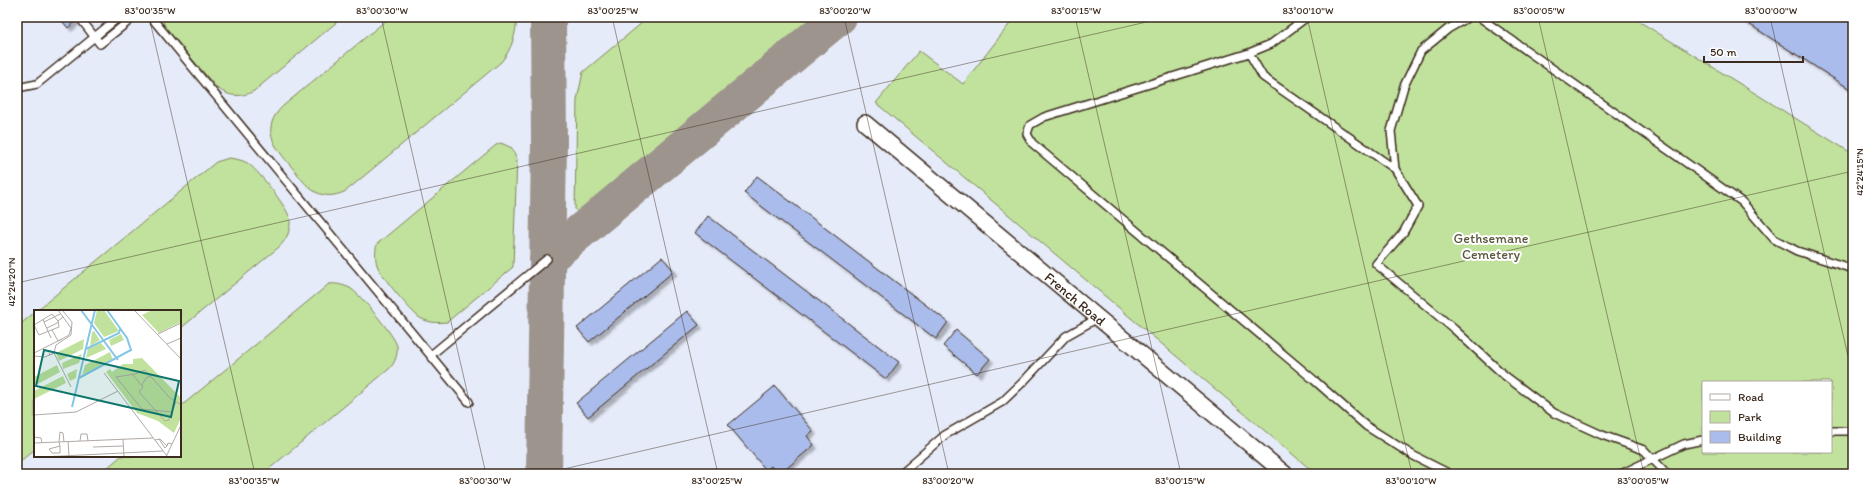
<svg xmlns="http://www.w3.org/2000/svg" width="1870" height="491" font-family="Itim,sans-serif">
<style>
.built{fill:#e6ebf9;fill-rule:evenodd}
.green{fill:#c1e29c;stroke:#7e865d;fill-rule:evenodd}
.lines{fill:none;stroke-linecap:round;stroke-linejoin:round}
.taxiway{stroke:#9d948e;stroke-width:36}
.building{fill:#aabceb;stroke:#3b2a1e;filter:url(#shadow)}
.lane-casing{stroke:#3b2a1e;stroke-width:10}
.street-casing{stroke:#3b2a1e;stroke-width:18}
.lane{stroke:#fff;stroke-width:7}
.street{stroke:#fff;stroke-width:15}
.ticks{fill:none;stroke:#3b2a1e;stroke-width:1;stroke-opacity:0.45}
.labels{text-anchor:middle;stroke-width:4;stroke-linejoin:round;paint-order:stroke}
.park-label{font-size:14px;fill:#5c583e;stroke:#fff}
.street-label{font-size:14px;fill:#3b2a1e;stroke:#fff}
.inset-river{fill:none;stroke:#84c6e5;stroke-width:2}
.inset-road{fill:none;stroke:#b1aaa5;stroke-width:1}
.view{fill:#0f766e;fill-opacity:0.15;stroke:#0f766e;stroke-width:2}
.inset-edge{fill:none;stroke:#3b2a1e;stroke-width:2}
.neatline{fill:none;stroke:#3b2a1e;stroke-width:1.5}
.ticks-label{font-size:10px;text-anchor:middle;fill:#3b2a1e}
</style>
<defs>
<filter id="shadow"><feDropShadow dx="3.5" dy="3.5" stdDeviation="1" flood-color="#0004"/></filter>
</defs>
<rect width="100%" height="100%" fill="#fff"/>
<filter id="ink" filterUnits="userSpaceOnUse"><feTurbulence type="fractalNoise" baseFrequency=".025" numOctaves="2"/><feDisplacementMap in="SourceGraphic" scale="8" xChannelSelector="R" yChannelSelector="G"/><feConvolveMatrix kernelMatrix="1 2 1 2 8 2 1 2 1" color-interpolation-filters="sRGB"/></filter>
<g filter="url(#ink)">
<path class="built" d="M 17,17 L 1015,17 L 963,85 L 919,51 L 876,103 L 1316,474 L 17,474 ZM 35,311 L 180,311 L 180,456 L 35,456 Z
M 1632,17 L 1853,17 L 1853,154 Z"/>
<path class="green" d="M 162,17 L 343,17 L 254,91 C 241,98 228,97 216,87 L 165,27 Z
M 390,17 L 517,17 C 516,34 512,49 501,62 L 346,191 C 338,195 329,197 320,194 C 309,190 302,180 295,171 C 278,150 257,131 283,106 Z
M 649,17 L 814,17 L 578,212 L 575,209 L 577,100 L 583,72 Z
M 1015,17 L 1632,17 L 1853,154 L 1853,474 L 1316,474 L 876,103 L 919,51 L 963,84 ZM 1703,382 L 1831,382 L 1831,452 L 1703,452 Z
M 501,143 L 512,148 L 517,159 L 513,267 L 447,322 C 437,323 429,323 420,318 C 411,312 380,275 377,265 C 375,258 375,251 377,244 L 496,145 Z
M 229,158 C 236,159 244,160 250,165 C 259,172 288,208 290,219 C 291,230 287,239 279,247 L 180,329 L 180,311 L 36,311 L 216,162 Z
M 329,284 C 336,283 343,285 350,288 C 359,293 395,336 397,346 C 398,355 395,363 389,369 L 263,474 L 100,474 L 121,456 L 180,456 L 180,407 Z
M 35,312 L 35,449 L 17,464 L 17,327 Z"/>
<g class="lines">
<path class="taxiway" d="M 547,259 L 839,17
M 544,474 L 549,143 L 548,17"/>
</g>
<path class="building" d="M 59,17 L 81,17 L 68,28 Z
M 1738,17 L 1853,17 L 1853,91 Z
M 757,176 L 948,322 L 936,339 L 744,193 Z
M 708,216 L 899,362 L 886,379 L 695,233 Z
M 662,257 L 674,271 L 589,342 L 577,328 Z
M 687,311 L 699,325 L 588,417 L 576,403 Z
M 956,330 L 990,359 L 977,374 L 943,346 Z
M 775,386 L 813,431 L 807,436 L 814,445 L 780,474 L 777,474 L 771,466 L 766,470 L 728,425 Z"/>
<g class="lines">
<g class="lane-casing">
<path id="lane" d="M 151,17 L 469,402
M 1307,17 L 1271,44 L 1249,53 L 1044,117 L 1030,125 L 1027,134 L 1032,143 L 1314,380 L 1366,426 L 1414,456 L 1450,474
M 1479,17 L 1742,202 L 1774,239 L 1797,251 L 1853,269
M 80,18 L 100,44 L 134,17
M 1249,53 L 1263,77 L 1395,169 L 1418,206 L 1403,233 L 1376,264 L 1454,329 L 1504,375 L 1554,413 L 1602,435 L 1644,450 L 1667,474
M 17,88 L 37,84 L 119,17
M 1395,169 L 1391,131 L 1404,86 L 1421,51 L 1448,29 L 1469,17
M 431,355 L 547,259
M 1831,431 L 1853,431
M 900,474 L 945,435 L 1002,402 L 1023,382 L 1066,336 L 1098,318
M 1621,474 L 1684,444 L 1703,440"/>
</g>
<g class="street-casing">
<g id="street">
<path id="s1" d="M 865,123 L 1285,474"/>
</g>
</g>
<use href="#lane" class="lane"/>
<use href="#street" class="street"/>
</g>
</g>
<path class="ticks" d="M 149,17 L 255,474M 381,17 L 486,474M 612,17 L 718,474M 844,17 L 949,474M 1075,17 L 1181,474M 1307,17 L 1412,474M 1538,17 L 1644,474M 1770,17 L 1853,378M 17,283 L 1168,17M 17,447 L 23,474M 542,474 L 1853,171"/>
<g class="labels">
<g class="park-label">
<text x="1491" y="243">Gethsemane<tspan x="1491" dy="16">Cemetery</tspan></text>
</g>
<g class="street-label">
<text dy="5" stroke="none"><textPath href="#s1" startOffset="274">French Road</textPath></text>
</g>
</g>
<g transform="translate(34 310)">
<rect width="147" height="147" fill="#fff"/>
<path d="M 63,0 L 70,0 L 85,21 L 70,27 L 60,13 ZM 118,0 L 147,0 L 147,12 L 125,23 L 108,5 ZM 60,21 L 66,30 L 56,36 L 58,22 ZM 87,24 L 90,30 L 77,36 L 75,30 ZM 50,29 L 49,39 L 25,51 L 22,43 ZM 67,33 L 72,39 L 52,48 L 54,39 ZM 76,42 L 79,50 L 48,65 L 51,55 ZM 48,44 L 45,53 L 29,59 L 28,53 ZM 108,48 L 147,88 L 147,108 L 140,123 L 124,111 L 103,103 L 72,62 L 76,59 L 78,62 L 89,54 L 99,54 L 99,49 ZM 23,55 L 26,62 L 0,76 L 0,67 ZM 43,59 L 42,68 L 36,71 L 33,64 ZM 29,66 L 32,73 L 0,89 L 0,81 Z" fill="#c1e29c"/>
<path class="inset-river" d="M 47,0 L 84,50M 52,39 L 85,23 L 86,19M 45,68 L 97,40 L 93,28 L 73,0M 38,97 L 61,0"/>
<path class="inset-road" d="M 24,0 L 37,18 L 35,25 L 28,29M 100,0 L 147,49M 9,9 L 10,12 L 26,4M 24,11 L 18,4 L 0,15 L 5,25 L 25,17 L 24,11 L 29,7M 10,12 L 17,28M 13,18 L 25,12M 18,20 L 24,31M 124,24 L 147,13M 133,34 L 147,28M 0,43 L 28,29 L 24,31M 15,43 L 16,45 L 20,43 L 37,77M 0,46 L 11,47 L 20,43 L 22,35 L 37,25 L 38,12 L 28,0M 70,63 L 133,146M 99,65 L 109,77 L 105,82 L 131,111 L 135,110 L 142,92M 108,75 L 112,68 L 117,66M 138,102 L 108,99 L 82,67 L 101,64 L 111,60 L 135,87 L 147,95M 0,105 L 42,102 L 84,81M 0,127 L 7,128 L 8,133M 89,129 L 90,147M 125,129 L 131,138 L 133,136M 121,130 L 126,129 L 133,136 L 134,133 L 138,134M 34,131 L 35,146M 46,131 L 47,124 L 53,124 L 54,131M 25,132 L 26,136 L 26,143 L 18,143 L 15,139 L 26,136M 25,132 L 26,122 L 29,123 L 30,132M 0,133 L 119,128M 59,137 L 89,136M 7,147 L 129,141M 132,147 L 147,115"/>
<path class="view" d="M 10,40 L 145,71 L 137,107 L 2,76 Z"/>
<rect width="147" height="147" class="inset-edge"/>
</g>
<rect width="1870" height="491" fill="none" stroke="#fff" stroke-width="44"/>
<rect x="1702" y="381" width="130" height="72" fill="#ffffff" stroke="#b1aaa5"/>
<rect x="1710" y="394" width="20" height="6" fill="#ffffff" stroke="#b1aaa5"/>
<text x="1738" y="401" font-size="12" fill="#3b2a1e">Road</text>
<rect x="1710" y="411" width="20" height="12" fill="#c1e29c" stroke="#b1aaa5"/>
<text x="1738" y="421" font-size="12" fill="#3b2a1e">Park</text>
<rect x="1710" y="431" width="20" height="12" fill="#aabceb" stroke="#b1aaa5"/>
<text x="1738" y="441" font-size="12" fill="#3b2a1e">Building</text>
<path d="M1704 56v6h99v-6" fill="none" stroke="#3b2a1e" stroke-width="2"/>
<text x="1710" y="56" font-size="12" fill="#3b2a1e" stroke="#ffffff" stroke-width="3" paint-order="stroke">50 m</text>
<rect x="22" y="22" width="1826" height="447" class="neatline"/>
<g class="ticks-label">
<text x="150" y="14">83°00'35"W</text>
<text x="382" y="14">83°00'30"W</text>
<text x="613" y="14">83°00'25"W</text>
<text x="845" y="14">83°00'20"W</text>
<text x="1076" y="14">83°00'15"W</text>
<text x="1308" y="14">83°00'10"W</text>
<text x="1539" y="14">83°00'05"W</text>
<text x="1771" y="14">83°00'00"W</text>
<text transform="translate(1859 172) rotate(-90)" y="4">42°24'15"N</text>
<text transform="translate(11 282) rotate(-90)" y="4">42°24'20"N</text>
<text x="254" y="484">83°00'35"W</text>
<text x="485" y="484">83°00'30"W</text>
<text x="717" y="484">83°00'25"W</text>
<text x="948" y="484">83°00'20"W</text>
<text x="1180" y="484">83°00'15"W</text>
<text x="1411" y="484">83°00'10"W</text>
<text x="1643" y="484">83°00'05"W</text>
</g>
</svg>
